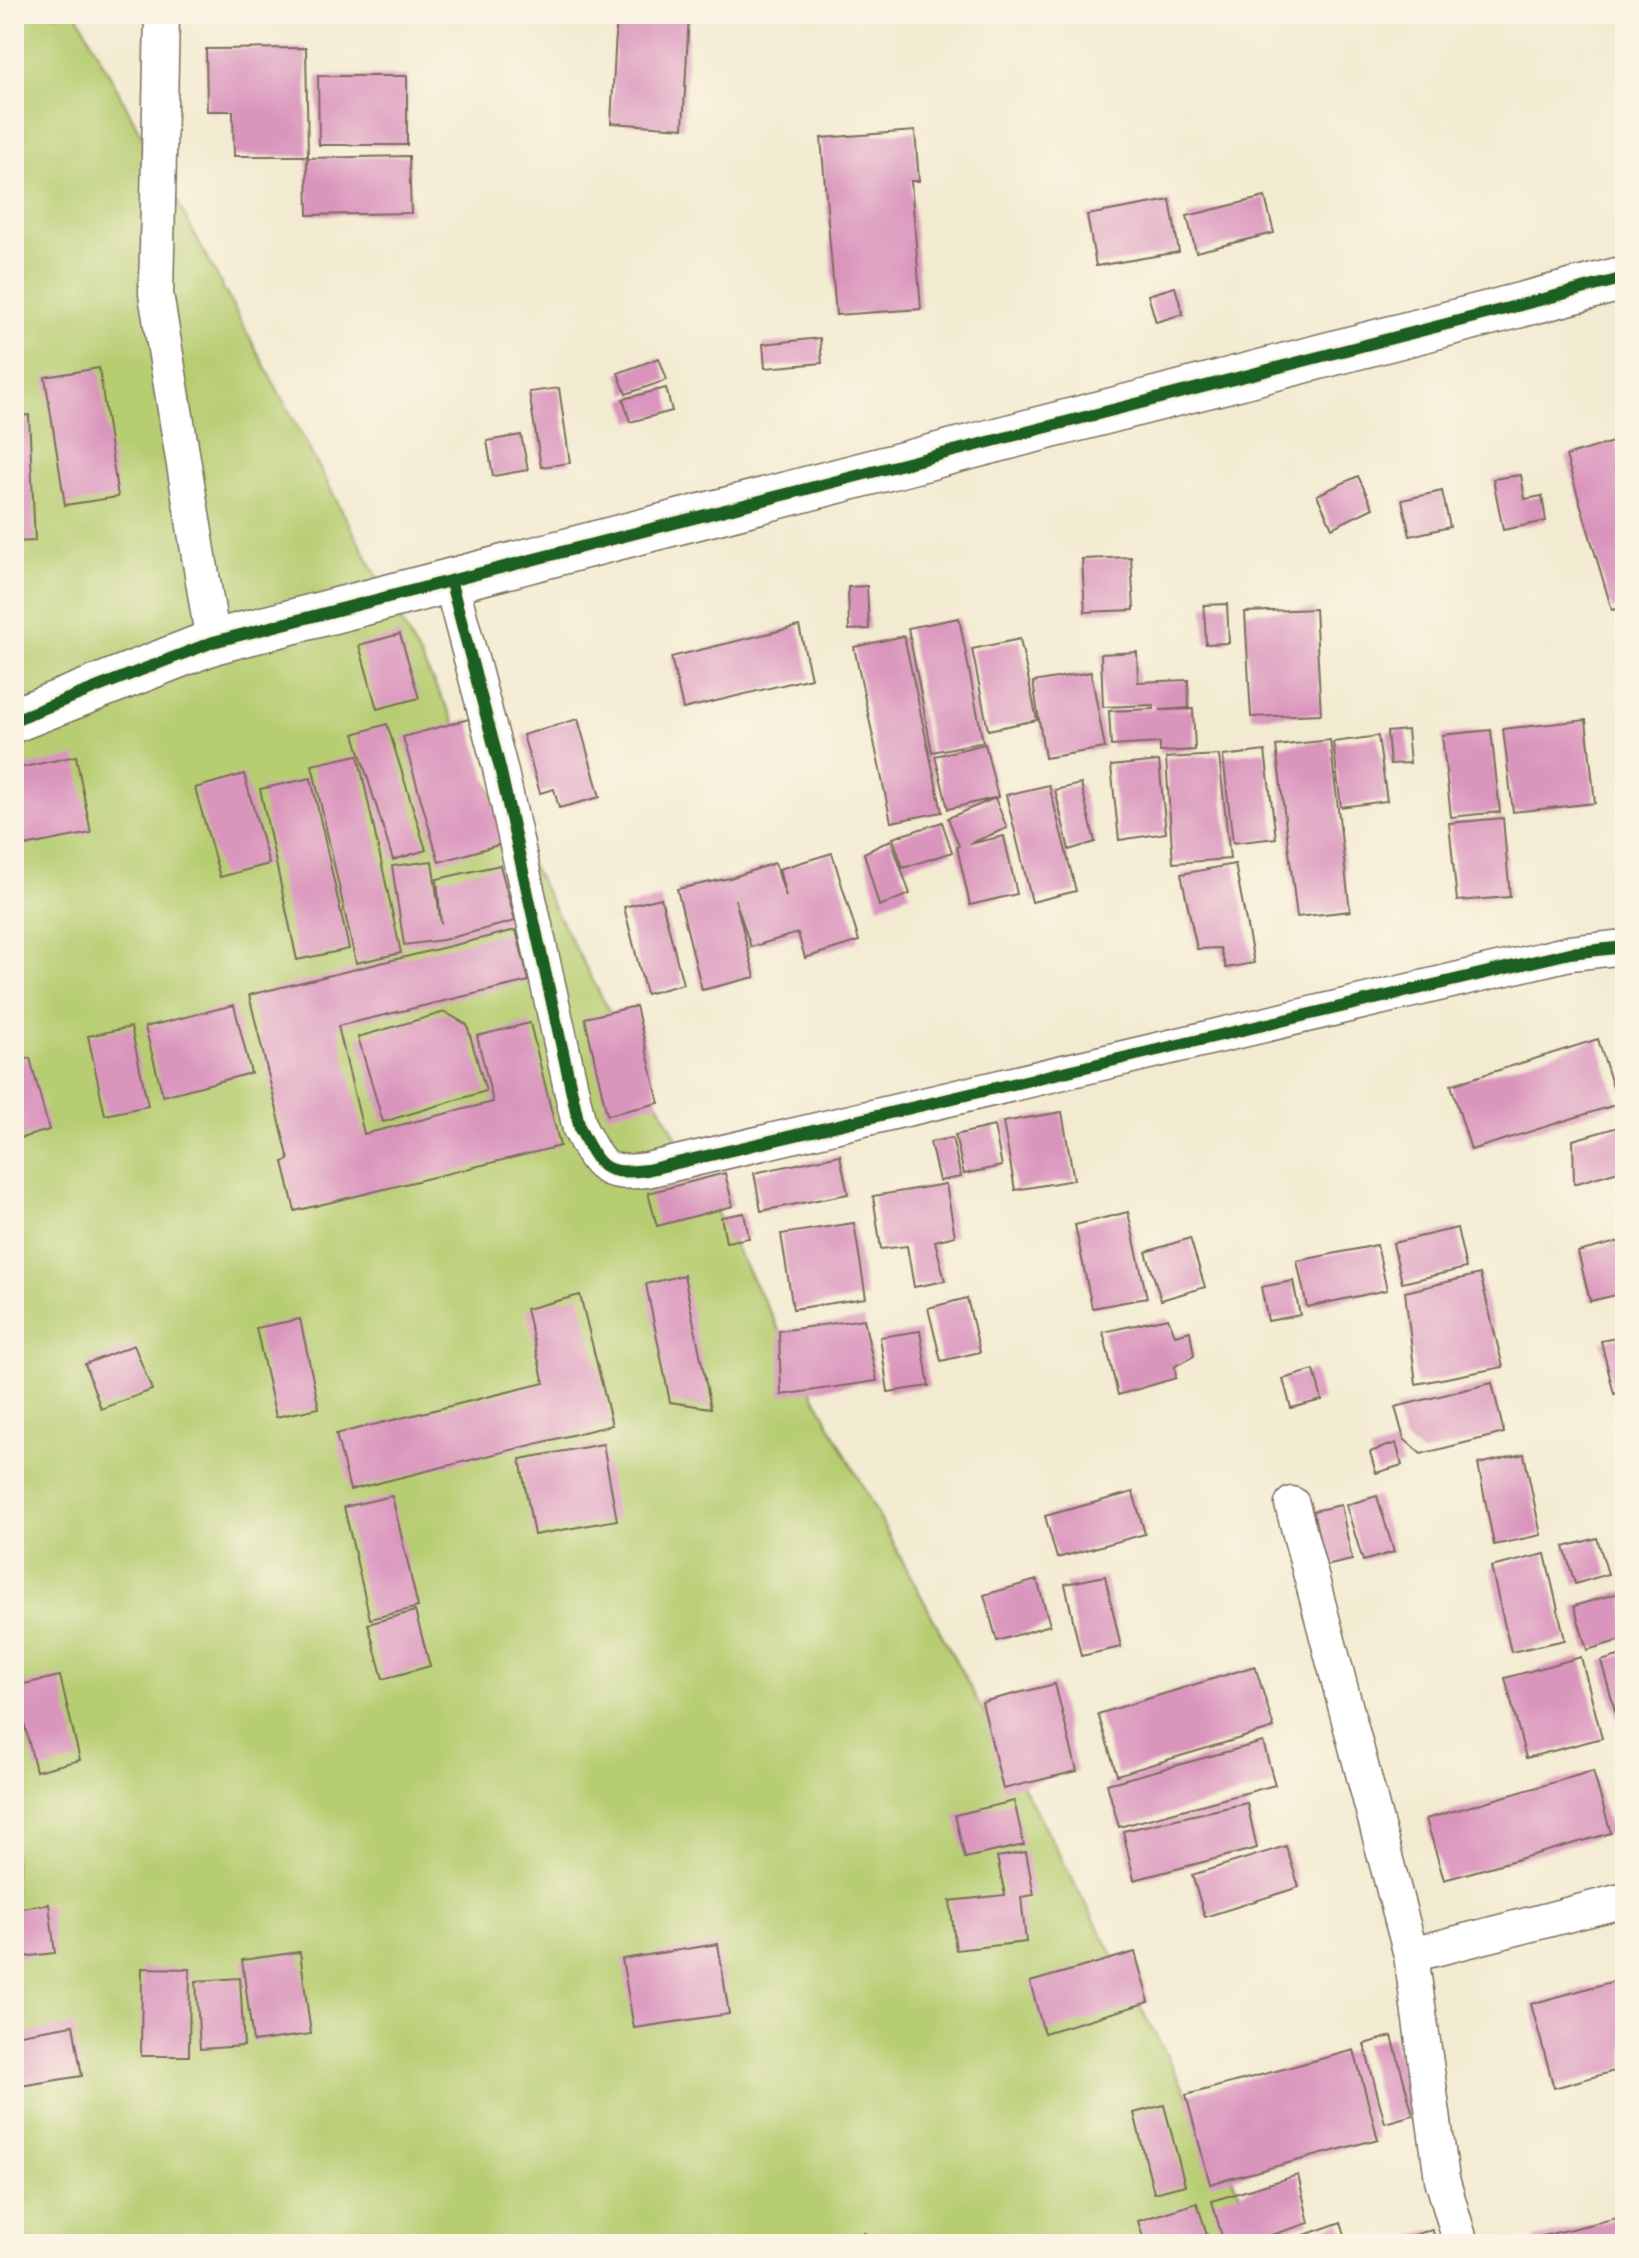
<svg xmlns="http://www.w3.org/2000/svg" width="1639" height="2258" font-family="Mynerve,sans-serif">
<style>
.green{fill:#b7cd72;stroke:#797c48;stroke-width:2}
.building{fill:#da95bd}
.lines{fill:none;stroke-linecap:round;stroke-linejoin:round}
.minor-casing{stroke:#7b6e5d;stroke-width:37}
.tertiary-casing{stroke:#7b6e5d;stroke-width:47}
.minor{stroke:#fff;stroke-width:34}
.tertiary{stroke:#fff;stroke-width:44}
.cycleway-casing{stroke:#fcf5e5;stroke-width:17}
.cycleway{stroke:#1b5e20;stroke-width:12}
</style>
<rect width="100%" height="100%" fill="#fcf5e5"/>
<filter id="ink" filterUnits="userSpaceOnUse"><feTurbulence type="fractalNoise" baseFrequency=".0125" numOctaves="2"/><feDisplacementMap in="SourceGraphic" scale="16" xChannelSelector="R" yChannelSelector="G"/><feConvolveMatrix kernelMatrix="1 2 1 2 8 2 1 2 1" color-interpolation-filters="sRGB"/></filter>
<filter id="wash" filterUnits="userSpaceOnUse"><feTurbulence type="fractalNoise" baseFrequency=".006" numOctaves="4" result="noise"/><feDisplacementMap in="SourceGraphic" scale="32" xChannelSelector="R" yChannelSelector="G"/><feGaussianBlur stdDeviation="1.8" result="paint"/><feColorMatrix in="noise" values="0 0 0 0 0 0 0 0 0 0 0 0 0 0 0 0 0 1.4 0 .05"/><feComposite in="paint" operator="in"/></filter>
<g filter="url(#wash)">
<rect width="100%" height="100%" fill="#f3ebd1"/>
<path class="green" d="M 14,14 L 77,14 L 1267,2244 L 14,2244 Z"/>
<g id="blocks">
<path class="building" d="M 617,14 L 689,14 L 683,128 L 611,123 Z
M 306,48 L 308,156 L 234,156 L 233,111 L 207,111 L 206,49 Z
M 318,76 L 407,76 L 407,145 L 319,145 Z
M 915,131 L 919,181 L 911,181 L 921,309 L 836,315 L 821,138 Z
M 409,156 L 411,213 L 308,215 L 307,158 Z
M 1265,197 L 1274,233 L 1196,252 L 1187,216 Z
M 1170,200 L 1179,252 L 1096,266 L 1087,215 Z
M 1175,287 L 1183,314 L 1156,322 L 1148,295 Z
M 820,338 L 822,363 L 765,368 L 763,344 Z
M 659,358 L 667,380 L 626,394 L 618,373 Z
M 99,368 L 118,497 L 65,505 L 45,377 Z
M 559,388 L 570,463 L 541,467 L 529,392 Z
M 666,388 L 672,411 L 630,422 L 623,399 Z
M 29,415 L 35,541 L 14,542 L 14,416 Z
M 521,435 L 528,470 L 493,476 L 487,441 Z
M 1616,441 L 1625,472 L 1625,607 L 1612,610 L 1566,456 Z
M 1521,475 L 1525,499 L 1542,496 L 1546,521 L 1503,530 L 1493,479 Z
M 1358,476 L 1373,508 L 1332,528 L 1317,495 Z
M 1442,491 L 1450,527 L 1410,536 L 1402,500 Z
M 1131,557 L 1134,610 L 1085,612 L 1082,559 Z
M 867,586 L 869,629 L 849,630 L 848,587 Z
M 1227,604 L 1229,643 L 1206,644 L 1204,605 Z
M 1315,609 L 1321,714 L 1251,717 L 1245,612 Z
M 959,618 L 983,742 L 932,752 L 908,628 Z
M 799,626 L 811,678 L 683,709 L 671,657 Z
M 400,634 L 419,698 L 377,709 L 359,645 Z
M 904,636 L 942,812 L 891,822 L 854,647 Z
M 1020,639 L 1037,720 L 988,730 L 972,649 Z
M 1137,652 L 1138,682 L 1188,680 L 1189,708 L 1160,710 L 1193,709 L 1195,750 L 1160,752 L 1160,743 L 1111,746 L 1109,711 L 1154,709 L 1153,705 L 1103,707 L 1101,654 Z
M 1091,672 L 1105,748 L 1045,758 L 1033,682 Z
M 469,719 L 505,843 L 439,862 L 403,737 Z
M 578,719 L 600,797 L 559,808 L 554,789 L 540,793 L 523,735 Z
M 1586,720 L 1595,803 L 1513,812 L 1503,729 Z
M 387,724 L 426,850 L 393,860 L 354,734 Z
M 1407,730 L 1410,763 L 1390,764 L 1387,732 Z
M 1491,730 L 1500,812 L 1451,817 L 1442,735 Z
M 1378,736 L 1387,801 L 1341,807 L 1333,742 Z
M 1330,740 L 1350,911 L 1297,917 L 1276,746 Z
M 985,744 L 998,797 L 948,809 L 935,756 Z
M 1265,751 L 1276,838 L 1233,843 L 1223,756 Z
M 358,755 L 401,953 L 356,963 L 312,765 Z
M 1219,755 L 1230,859 L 1173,863 L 1166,758 Z
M 76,756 L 91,833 L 14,848 L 14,769 Z
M 1159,761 L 1166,833 L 1119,840 L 1111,766 Z
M 244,774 L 269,864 L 220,877 L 195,788 Z
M 311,778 L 349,949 L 297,960 L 260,789 Z
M 1081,784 L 1095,842 L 1069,850 L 1055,790 Z
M 1049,785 L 1076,891 L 1032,902 L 1006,795 Z
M 995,798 L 1007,828 L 969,844 L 1004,836 L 1017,894 L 970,905 L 957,847 L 959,846 L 948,818 Z
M 1503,818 L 1510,897 L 1457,901 L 1449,823 Z
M 942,822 L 952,852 L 903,868 L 893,838 Z
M 891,840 L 910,894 L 879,906 L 864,853 Z
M 832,853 L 859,941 L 805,958 L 798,933 L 751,947 L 735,899 L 755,977 L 702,990 L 677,889 L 730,878 L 775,863 L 786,897 L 779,869 Z
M 432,861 L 441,924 L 437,879 L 500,865 L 515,921 L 443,940 L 404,945 L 392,866 Z
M 1235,864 L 1254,963 L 1226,968 L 1220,948 L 1197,949 L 1181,874 Z
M 661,898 L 683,984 L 646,994 L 624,907 Z
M 516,930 L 529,981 L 338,1026 L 364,1134 L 493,1102 L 477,1036 L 530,1023 L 560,1146 L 295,1211 L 283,1162 L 289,1160 L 249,995 Z
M 234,1005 L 251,1073 L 163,1096 L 145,1027 Z
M 636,1006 L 659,1103 L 607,1115 L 585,1018 Z
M 445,1012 L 467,1025 L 486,1091 L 383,1122 L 358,1037 Z
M 131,1027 L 148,1106 L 105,1115 L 88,1036 Z
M 1598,1039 L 1618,1104 L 1471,1150 L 1451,1085 Z
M 30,1058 L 49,1130 L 14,1140 L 14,1062 Z
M 1062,1112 L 1074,1180 L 1015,1190 L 1003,1122 Z
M 1625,1125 L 1625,1169 L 1574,1184 L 1573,1140 Z
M 994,1126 L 1002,1166 L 964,1174 L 955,1135 Z
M 952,1138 L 961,1177 L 939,1181 L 930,1142 Z
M 840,1155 L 848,1194 L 761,1211 L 754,1173 Z
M 725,1173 L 733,1206 L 657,1226 L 648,1193 Z
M 946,1184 L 955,1236 L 935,1241 L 945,1281 L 914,1287 L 907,1246 L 881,1249 L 873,1196 Z
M 1128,1212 L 1147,1298 L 1092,1308 L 1075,1225 Z
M 744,1213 L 749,1238 L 726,1242 L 721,1217 Z
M 854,1223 L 866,1298 L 793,1309 L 781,1234 Z
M 1457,1228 L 1466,1268 L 1402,1283 L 1393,1243 Z
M 1190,1238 L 1205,1287 L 1161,1300 L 1146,1252 Z
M 1625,1240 L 1625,1293 L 1590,1301 L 1578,1252 Z
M 1377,1245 L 1387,1290 L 1307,1307 L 1297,1261 Z
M 1480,1274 L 1503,1367 L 1416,1384 L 1405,1292 Z
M 684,1275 L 711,1408 L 670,1402 L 646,1284 Z
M 1293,1281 L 1300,1315 L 1268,1321 L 1261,1287 Z
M 580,1295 L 612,1425 L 350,1490 L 336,1434 L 544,1383 L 526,1309 Z
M 967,1298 L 980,1352 L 941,1361 L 928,1308 Z
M 1168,1318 L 1175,1335 L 1190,1331 L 1194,1356 L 1175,1366 L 1176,1378 L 1118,1395 L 1103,1332 Z
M 300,1319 L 319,1408 L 276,1417 L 256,1328 Z
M 864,1319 L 877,1381 L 781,1395 L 779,1331 Z
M 920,1331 L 929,1386 L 888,1392 L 880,1337 Z
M 1625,1336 L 1625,1391 L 1614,1394 L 1601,1341 Z
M 134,1345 L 152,1390 L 101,1409 L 85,1364 Z
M 1314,1370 L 1322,1400 L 1291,1408 L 1283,1379 Z
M 1492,1383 L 1504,1433 L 1421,1454 L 1404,1439 L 1395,1407 Z
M 1396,1443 L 1402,1465 L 1376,1473 L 1370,1452 Z
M 603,1444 L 617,1520 L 534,1535 L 520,1459 Z
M 1524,1454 L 1541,1535 L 1494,1545 L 1478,1464 Z
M 1133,1492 L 1145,1534 L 1057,1558 L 1045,1516 Z
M 392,1496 L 418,1607 L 370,1619 L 344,1507 Z
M 1377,1496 L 1394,1552 L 1363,1561 L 1346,1505 Z
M 1341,1505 L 1352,1560 L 1325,1566 L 1313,1511 Z
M 1597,1538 L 1608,1574 L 1575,1584 L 1564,1547 Z
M 1545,1554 L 1565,1640 L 1511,1652 L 1491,1567 Z
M 1105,1576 L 1121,1647 L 1081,1656 L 1065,1584 Z
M 1037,1580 L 1050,1625 L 997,1641 L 984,1595 Z
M 1625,1591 L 1625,1639 L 1587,1650 L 1574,1606 Z
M 415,1611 L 430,1666 L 383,1679 L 368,1624 Z
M 1625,1654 L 1625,1741 L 1624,1742 L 1601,1661 Z
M 1581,1657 L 1602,1738 L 1526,1758 L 1505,1678 Z
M 1255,1666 L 1274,1728 L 1117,1775 L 1098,1714 Z
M 60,1676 L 80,1760 L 36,1771 L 15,1686 Z
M 1055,1684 L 1077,1771 L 1003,1789 L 982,1702 Z
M 1263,1742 L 1275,1785 L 1119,1827 L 1107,1784 Z
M 1593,1771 L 1611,1833 L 1444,1880 L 1426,1819 Z
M 1014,1801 L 1024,1845 L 965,1858 L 955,1815 Z
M 1247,1803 L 1257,1848 L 1134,1880 L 1123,1831 Z
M 1286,1846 L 1299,1887 L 1205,1917 L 1192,1875 Z
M 1026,1852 L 1034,1895 L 1021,1897 L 1026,1942 L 956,1950 L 950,1901 L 1005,1895 L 997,1857 Z
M 49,1904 L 55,1953 L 14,1958 L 14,1909 Z
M 718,1944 L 729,2014 L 634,2028 L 622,1959 Z
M 300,1952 L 311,2034 L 253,2042 L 242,1960 Z
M 1135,1952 L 1149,2002 L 1044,2033 L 1030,1982 Z
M 142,1968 L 190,1969 L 189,2056 L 141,2056 Z
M 240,1978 L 244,2046 L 200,2049 L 196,1981 Z
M 1625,1978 L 1625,2068 L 1554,2088 L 1531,2004 Z
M 73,2025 L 82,2076 L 14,2087 L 14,2035 Z
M 1392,2036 L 1413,2115 L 1385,2123 L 1364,2044 Z
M 1354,2050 L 1378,2139 L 1210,2184 L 1186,2095 Z
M 1164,2105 L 1185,2185 L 1154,2193 L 1134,2113 Z
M 1298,2175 L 1309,2223 L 1243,2244 L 1224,2244 L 1212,2201 Z
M 1197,2203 L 1210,2244 L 1145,2244 L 1138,2221 Z
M 1625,2216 L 1625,2244 L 1536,2244 L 1534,2238 Z
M 1341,2222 L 1348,2244 L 1279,2244 Z
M 1432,2229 L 1437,2244 L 1405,2244 L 1404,2239 Z
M 865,2233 L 866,2244 L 805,2244 L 805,2237 Z"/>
</g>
</g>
<g filter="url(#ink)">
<use href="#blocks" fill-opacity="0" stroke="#7b6e5d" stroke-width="2"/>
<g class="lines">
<g class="minor-casing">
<path id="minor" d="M 162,14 L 156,294 L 213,642
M 451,583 L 500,768 L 580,1129 C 599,1166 602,1176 647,1170 L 1570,953 L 1625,947
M 1292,1504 L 1411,1955 L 1442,2179 L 1461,2244
M 1411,1955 L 1625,1900"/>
</g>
<g class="tertiary-casing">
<path id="tertiary" d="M 14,720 L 213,642 L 1625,278"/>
</g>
<use href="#minor" class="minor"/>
<use href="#tertiary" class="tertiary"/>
<g class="cycleway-casing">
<path id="cycleway" d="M 451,583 L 500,768 L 580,1129 C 599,1166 602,1176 647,1170 L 1570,953 L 1625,947
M 14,720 L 213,642 L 1625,278"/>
</g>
<use href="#cycleway" class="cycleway"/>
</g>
</g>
<rect width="1639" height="2258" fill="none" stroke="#fcf5e5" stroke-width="48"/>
</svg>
